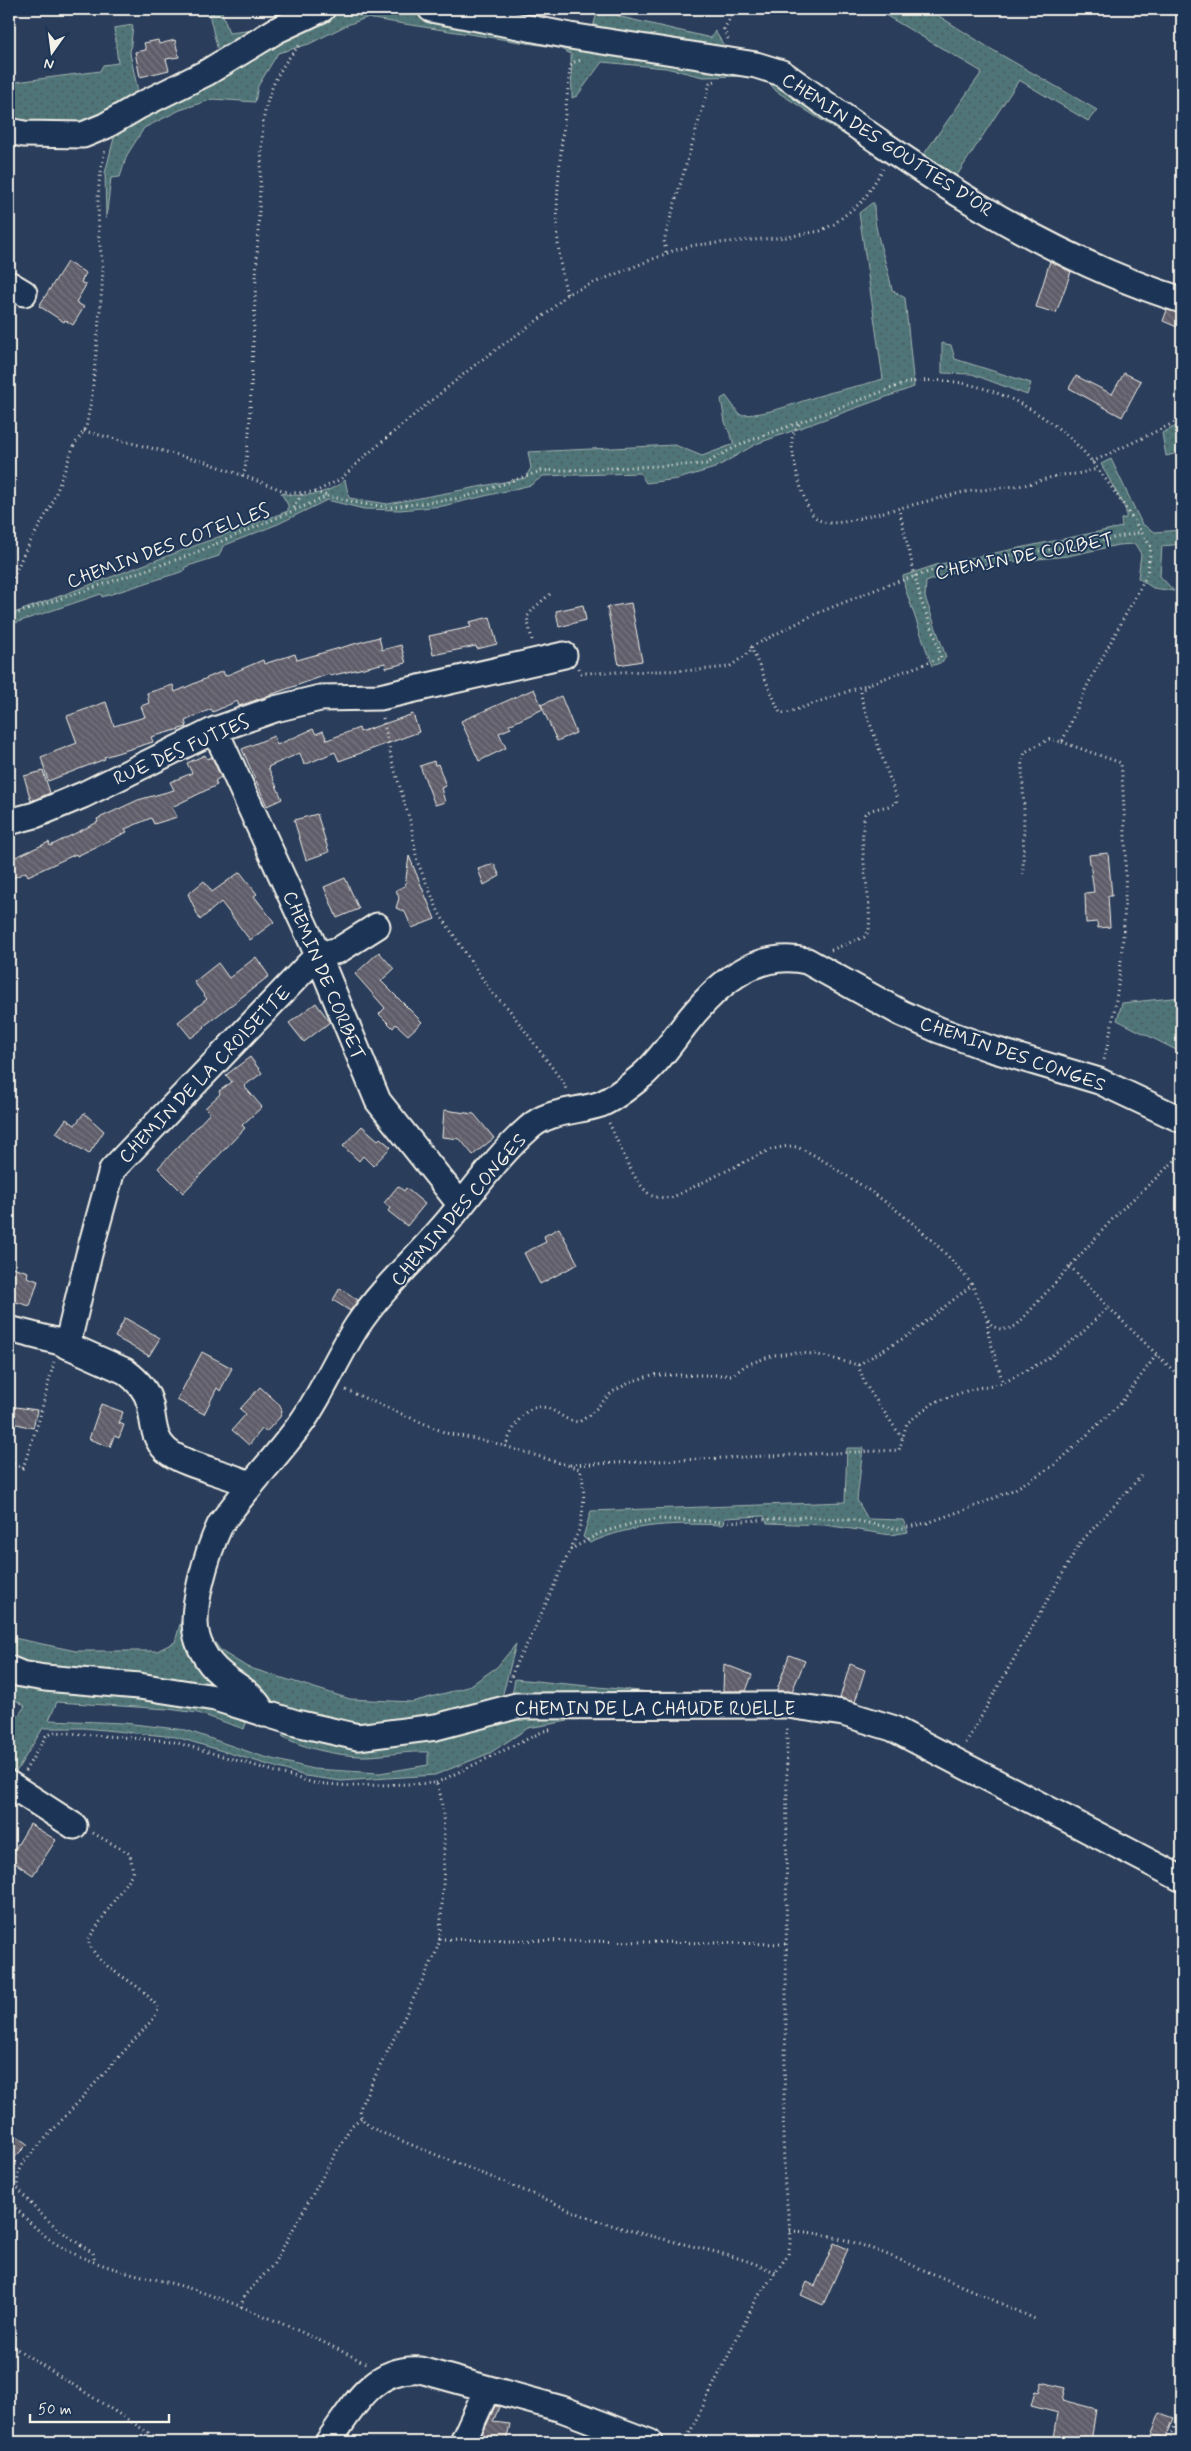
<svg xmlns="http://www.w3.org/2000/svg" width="1191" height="2451" font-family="Mynerve,sans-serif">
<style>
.grass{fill:url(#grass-dots);stroke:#a2b3b0}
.building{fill:url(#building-back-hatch);stroke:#f4f1e8}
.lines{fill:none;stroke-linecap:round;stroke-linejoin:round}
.minor-casing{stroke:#f4f1e8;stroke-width:29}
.path{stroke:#f4f1e8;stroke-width:3;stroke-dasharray:1 4;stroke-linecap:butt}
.minor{stroke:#1d3557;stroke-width:25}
.labels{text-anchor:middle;stroke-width:4;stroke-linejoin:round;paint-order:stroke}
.street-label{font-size:19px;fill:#f4f1e8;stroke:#1d3557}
</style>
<defs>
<pattern id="grass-dots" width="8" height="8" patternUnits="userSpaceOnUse" patternTransform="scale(1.25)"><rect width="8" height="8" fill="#4f7578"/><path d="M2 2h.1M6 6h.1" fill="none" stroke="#4c5c5c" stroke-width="1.8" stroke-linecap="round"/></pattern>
<pattern id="building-back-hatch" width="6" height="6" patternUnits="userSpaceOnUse" patternTransform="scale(1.25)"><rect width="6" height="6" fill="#5f5d6a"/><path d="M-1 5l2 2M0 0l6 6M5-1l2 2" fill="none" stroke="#77757f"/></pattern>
</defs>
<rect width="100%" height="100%" fill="#2a3d5b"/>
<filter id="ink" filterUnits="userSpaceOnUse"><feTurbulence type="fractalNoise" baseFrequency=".02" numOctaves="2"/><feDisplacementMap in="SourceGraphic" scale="10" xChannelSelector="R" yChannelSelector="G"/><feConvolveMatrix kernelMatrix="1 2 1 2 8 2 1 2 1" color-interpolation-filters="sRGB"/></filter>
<g filter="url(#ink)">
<path class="grass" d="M 213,9 L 221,9 L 229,33 L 263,29 L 263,23 L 285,15 L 285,9 L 307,9 L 219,55 L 209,14 L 214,13 Z
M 371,9 L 446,17 L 778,77 L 882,152 L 879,157 L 776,91 L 767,80 L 750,76 L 703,77 L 666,68 L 602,62 L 577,96 L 572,98 L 571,54 L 559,48 L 366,18 L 347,25 L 309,44 L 278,53 L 258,86 L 255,102 L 213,99 L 180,110 L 144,128 L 127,155 L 120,177 L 111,178 L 106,219 L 105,173 L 115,134 L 327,13 Z
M 598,9 L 618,9 L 617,16 L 711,38 L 715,31 L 723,44 L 736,56 L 592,31 Z
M 875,9 L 928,9 L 991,49 L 1097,110 L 1088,121 L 1019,80 L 952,183 L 919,161 L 982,72 Z
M 133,25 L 130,53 L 139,96 L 85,125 L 9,125 L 9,79 L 16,82 L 100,71 L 103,65 L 118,63 L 114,28 Z
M 872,203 L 874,203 C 873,232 887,261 892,290 L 905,298 L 914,387 L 756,444 L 715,468 L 678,479 L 646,483 L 640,473 L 543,476 L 531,485 L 443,506 L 400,510 L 364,509 L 327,500 L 278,524 L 223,546 L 219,556 L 185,567 L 184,571 L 102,597 L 101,594 L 9,625 L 9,615 L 288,511 L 288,505 L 281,493 C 303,498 327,495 345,480 L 349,498 L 388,504 L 525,478 L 531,468 L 528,452 L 675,445 L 702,456 L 734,444 L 725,422 L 721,399 L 726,396 L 740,415 C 766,415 791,405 815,397 C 837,390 861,386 883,379 L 859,213 Z
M 942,343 L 951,345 L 955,359 L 1031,383 L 1027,395 L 972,374 L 942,373 Z
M 1182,423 L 1182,452 L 1166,456 L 1162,433 Z
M 1111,459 L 1142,524 L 1155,532 L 1182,530 L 1182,544 L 1162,546 L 1160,576 L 1174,591 L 1153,588 L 1138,578 L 1141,554 L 1135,544 L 1118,545 L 1068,556 L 969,566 L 926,582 L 925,597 L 946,657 L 942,662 L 932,666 L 905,588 L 903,576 L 936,565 L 1122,527 L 1121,519 L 1126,518 L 1126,510 L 1101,464 Z
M 1182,997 L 1182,1053 L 1117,1020 L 1122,1003 Z
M 847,1448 L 863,1448 L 857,1500 L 868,1519 L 903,1520 L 908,1532 L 891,1535 L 825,1525 L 767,1523 L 764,1516 L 725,1518 L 723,1525 C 676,1523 634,1523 590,1543 L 583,1537 L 591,1511 L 845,1502 Z
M 185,1607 L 230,1687 L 42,1668 L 9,1657 L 9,1637 L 76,1651 L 157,1651 L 175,1642 Z
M 208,1633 L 221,1651 L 247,1667 L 350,1699 L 412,1702 L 468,1687 L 497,1667 L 516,1644 L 501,1701 L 460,1714 L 363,1728 L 331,1724 L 272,1703 L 222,1666 Z
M 9,1672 L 205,1703 L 248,1718 L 244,1729 L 198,1713 L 168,1709 L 57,1702 L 49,1720 L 124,1723 L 186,1730 L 261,1756 L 313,1769 L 380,1773 L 428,1765 L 428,1752 C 409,1751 389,1755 369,1756 C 344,1757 303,1749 282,1736 L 288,1729 L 358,1745 L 509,1714 L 564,1717 L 568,1721 L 528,1728 L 490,1753 L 435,1775 L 341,1781 L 305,1776 L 176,1737 L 84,1728 L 43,1728 L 11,1780 L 9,1778 L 9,1729 L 25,1706 L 9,1696 Z
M 515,1679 L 661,1693 L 662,1701 L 512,1695 Z"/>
<path class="building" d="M 158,40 L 159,44 L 175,40 L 179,57 L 166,59 L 169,70 L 140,77 L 135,52 L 146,50 L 144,43 Z
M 1050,261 L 1071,272 L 1056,313 L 1036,307 Z
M 67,262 L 86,273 L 81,282 L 86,285 L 76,302 L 84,307 L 73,325 L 65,320 L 64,322 L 39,306 Z
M 1167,310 L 1182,314 L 1177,327 L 1163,321 Z
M 1124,373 L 1141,381 L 1122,417 L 1069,388 L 1076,376 L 1112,394 Z
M 631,603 L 642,661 L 619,665 L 607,607 Z
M 583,605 L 586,620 L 559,627 L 556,611 Z
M 490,617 L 497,644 L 477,649 L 476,646 L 433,655 L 429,636 L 471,627 L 469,622 Z
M 379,637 L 382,650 L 401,645 L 406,663 L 386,668 L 385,663 L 330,676 L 329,674 L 239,706 L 237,701 L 213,712 L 211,709 L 185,721 L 187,727 L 151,737 L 153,742 L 104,757 L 105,759 L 48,781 L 41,757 L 77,743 L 67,716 L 106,702 L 114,726 L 145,717 L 141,706 L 149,703 L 147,693 L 173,685 L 175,692 L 223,671 L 225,676 L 263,660 L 264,664 L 295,654 L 297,660 Z
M 534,689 L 543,709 L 509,725 L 511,728 L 499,733 L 506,748 L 479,761 L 461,721 Z
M 561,696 L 576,733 L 557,741 L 541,705 Z
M 413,714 L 419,732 L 339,761 L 335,752 L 304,765 L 300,753 L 268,767 L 282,799 L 267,806 L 242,749 L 274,736 L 277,745 L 313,729 L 316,734 L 323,731 L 327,740 L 359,728 L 360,732 Z
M 205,755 L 207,759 L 212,757 L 221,777 L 215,781 L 217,785 L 172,807 L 177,817 L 154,824 L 151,818 L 125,829 L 127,832 L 77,856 L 76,854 L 28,876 L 26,872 L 9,880 L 9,860 L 49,842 L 50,846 L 98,822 L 97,819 L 138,800 L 174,790 L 170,782 L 192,773 L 187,763 Z
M 434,761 L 435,765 L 438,764 L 446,786 L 441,788 L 445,802 L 435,805 L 420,766 Z
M 43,771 L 50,793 L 31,801 L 24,776 Z
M 317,814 L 329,852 L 306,860 L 294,820 Z
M 1108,853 L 1112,896 L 1108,896 L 1110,927 L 1098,928 L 1097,922 L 1086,923 L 1085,893 L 1094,892 L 1089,855 Z
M 409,856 L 435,919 L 412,928 L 405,912 L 396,908 L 399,898 L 396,890 L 405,886 Z
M 494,864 L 500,876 L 484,885 L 478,869 Z
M 240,872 L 257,894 L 254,896 L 274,922 L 250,940 L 221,902 L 200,920 L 188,894 L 204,881 L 212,892 Z
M 345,878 L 359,909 L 337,918 L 324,887 Z
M 379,952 L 394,969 L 381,981 L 422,1022 L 408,1035 L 396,1024 L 393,1028 L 379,1014 L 385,1008 L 355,974 Z
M 256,957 L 269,976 L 204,1026 L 205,1027 L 191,1038 L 178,1022 L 207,999 L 194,982 L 218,963 L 229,978 Z
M 316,1003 L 330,1022 L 304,1042 L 289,1023 Z
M 250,1057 L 262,1073 L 244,1086 L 262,1107 L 242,1125 L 245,1128 L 183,1193 L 158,1168 L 210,1113 L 205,1108 L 220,1094 L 219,1091 L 232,1082 L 226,1075 Z
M 444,1110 L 474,1114 L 494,1138 L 473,1155 L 460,1139 L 442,1137 Z
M 84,1113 L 104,1131 L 89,1154 L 56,1133 L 66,1119 L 75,1125 Z
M 362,1126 L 378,1140 L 380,1138 L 391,1147 L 373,1166 L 363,1156 L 359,1161 L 343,1146 Z
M 398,1186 L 404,1191 L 406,1188 L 425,1204 L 407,1226 L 388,1211 L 390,1208 L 384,1203 Z
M 559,1228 L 578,1264 L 540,1284 L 524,1253 L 546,1242 L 544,1236 Z
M 9,1266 L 28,1272 L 27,1277 L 38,1281 L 30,1306 L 9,1300 Z
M 340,1288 L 358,1300 L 350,1311 L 333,1300 Z
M 125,1318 L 160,1338 L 149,1356 L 115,1337 Z
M 202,1352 L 232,1368 L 220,1391 L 217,1388 L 204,1414 L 177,1400 Z
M 260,1387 L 280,1405 L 282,1411 L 280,1417 L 266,1432 L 262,1429 L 249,1445 L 232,1430 L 246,1414 L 240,1409 Z
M 101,1404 L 123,1412 L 119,1423 L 124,1425 L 119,1438 L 114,1436 L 110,1447 L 89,1439 Z
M 9,1406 L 37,1410 L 33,1428 L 9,1422 Z
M 789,1655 L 805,1661 L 792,1691 L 780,1691 L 777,1690 Z
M 724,1664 L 752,1675 L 746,1691 L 723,1691 Z
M 850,1664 L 865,1670 L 855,1702 L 840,1698 Z
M 30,1824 L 56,1840 L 33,1875 L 9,1859 Z
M 9,2130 L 28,2144 L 9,2163 Z
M 834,2243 L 848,2249 L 823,2305 L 801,2295 L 807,2282 L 815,2286 Z
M 1042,2382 L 1065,2388 L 1062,2400 L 1096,2409 L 1091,2442 L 1074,2442 L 1054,2438 L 1058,2413 L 1031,2406 L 1035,2391 L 1039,2392 Z
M 495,2406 L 499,2407 L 493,2422 L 510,2424 L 506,2442 L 486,2437 L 484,2442 L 479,2442 Z
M 1160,2413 L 1174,2418 L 1166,2438 L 1151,2435 Z"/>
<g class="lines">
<g class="minor-casing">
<path id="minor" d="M 431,9 L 570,36 L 756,65 L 782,73 C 907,162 1034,254 1182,300
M 9,131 L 24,134 L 83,135 L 105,126 L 139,106 L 206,73 L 277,30 L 322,9
M 9,284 L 24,293
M 215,730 L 318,955 L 378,1101 L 460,1204
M 9,822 L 35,815 L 83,795 L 215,730 L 275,709 L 320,698 L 380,697 L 564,655
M 9,1329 L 60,1342 L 125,1371 C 136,1379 147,1390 150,1404 C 154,1421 152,1437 166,1450 C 184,1466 228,1473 251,1485
M 67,1346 L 89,1254 L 112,1170 L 318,955 L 339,950 L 377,926
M 9,1669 L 21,1674 L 45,1678 L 139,1686 L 215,1698 L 296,1723 L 358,1737 L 436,1727 L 516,1706 L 787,1705 L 843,1713 L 892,1728 L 1182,1879
M 264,1714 C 248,1685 229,1686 211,1664 C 206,1658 199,1646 197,1637 C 189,1609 208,1551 220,1525 C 245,1489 276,1458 302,1422 C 323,1392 337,1357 357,1326 C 383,1287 419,1256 449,1220 C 475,1189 498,1155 529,1128 C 548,1110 578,1112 601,1104 C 615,1098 631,1085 643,1075 C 659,1061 671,1043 684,1026 C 714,987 754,949 807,961 L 901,1013 L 939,1030 L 988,1048 L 1099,1081 L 1182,1120
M 9,1784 L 74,1826
M 328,2442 C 353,2408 372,2367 420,2370 L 562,2409 L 649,2442
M 463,2442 L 487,2389"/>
</g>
<path class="path" d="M 1179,9 L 1182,13
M 728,39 L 724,29 L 735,9
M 666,252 L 664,240 L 710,83 L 715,81
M 567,294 C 546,221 564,141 570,67 L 574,62 L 581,60
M 799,424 C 794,431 791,437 792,446 C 793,461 804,507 814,516 C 823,525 833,523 844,522 L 964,492 L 1025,485 L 1059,475 L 1077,474 L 1097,469
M 84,431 L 206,462 L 290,493 L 315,492 L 341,479 L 364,457 L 426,405 L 480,361 L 549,312 L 567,294 L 675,250 L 695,245 L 787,237 L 820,231 L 834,224 L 863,201 L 883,169
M 1092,462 L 1182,419
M 242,476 L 245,470 L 249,434 L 263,122 C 268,91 279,66 301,44
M 315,492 L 328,496
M 294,508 L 302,493
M 9,587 L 24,553 L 52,504 L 74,445 L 86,428 L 92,395 L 102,288 L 103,268 L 99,238 L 98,202 L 99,183 L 105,149
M 9,616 L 190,555 L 328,496 L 363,504 L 391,507 L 462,498 L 541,471 L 707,464 L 718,456 L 746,442 L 903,384 C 969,368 1047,408 1090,459 C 1112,486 1132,517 1151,547 L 1147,575 L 1086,688 L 1062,742 L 1049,739 L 1025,752 L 1022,764 L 1024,810 L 1023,874
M 532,640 L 527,617 L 534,608 L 550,594
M 751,647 L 780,713 L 787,713 L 866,685
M 579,668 L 581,673 L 699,670 L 729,667 L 750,652 L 751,647 L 813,615 L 887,585 L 941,568 L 977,560 L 1081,545 L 1142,532
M 383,718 L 392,761 L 411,824 L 417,861 L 439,913 L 492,993 L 508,1008 L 565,1085 L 566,1091
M 1062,742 L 1121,763 C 1129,863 1128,962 1104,1060
M 831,950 L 864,937 L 869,931 C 872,892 857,853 865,814 C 875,806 885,809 896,803 L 896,796 L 862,701 L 861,691 L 869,684 L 941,658 L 936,638 L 921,601 L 899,509
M 609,1123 C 619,1143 631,1178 648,1193 C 654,1199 663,1197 671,1198 L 769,1150 C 778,1148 787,1145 796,1147 C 811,1152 826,1162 839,1171 C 888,1201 935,1237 970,1282 C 978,1293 986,1321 992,1325 C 999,1331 1009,1330 1017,1325 L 1119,1212 L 1182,1154
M 1070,1266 L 1108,1307
M 987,1321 L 989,1337 L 1003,1383
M 858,1365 L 865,1384 L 902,1438
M 346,1390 L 446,1433 L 495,1443 L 580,1469 C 586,1489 584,1509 579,1530 L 530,1639 L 518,1659 L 508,1685
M 505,1447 C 512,1430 524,1401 547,1408 C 559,1412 564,1421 579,1422 L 591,1414 L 612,1392 L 633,1381 L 652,1375 L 733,1375 L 746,1365 L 774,1355 L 793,1353 L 815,1354 L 858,1365 L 909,1335 L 972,1285
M 9,1462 L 23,1468 L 39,1420 L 54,1362
M 570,1465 L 899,1450 L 907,1423 L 935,1402 L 972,1389 L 1003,1383 L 1044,1361 L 1080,1335 L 1108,1307 L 1182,1379
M 570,1550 L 600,1533 L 634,1523 L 659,1519 L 726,1522 L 805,1517 L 854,1520 L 897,1529 L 927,1523 L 978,1505 L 1015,1489 L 1056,1464 L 1121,1403 L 1157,1354
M 966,1743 L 1080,1543 L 1141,1476
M 25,1771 L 46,1736 L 55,1732 L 171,1741 L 314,1783 L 351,1786 L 436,1783 C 450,1805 442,1913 439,1943 L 435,1955 L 362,2103 C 356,2119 367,2125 380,2132 L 550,2201 C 596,2224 647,2235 696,2247 C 723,2254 751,2260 776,2273
M 436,1783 L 544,1731 L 554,1729
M 93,1833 L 130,1854 L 133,1872 L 88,1940 C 97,1967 125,1975 145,1993 C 150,1998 154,2003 159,2008 L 154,2018 L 24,2162 L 18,2174 L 17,2187 C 38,2215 63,2234 93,2253 L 95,2262
M 439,1939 L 785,1944
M 9,2201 C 25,2218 42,2236 63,2248 C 106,2272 158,2277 204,2293 C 259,2312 315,2337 367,2364
M 790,2231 C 835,2232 877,2250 919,2268 C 958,2284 996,2301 1035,2319
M 241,2307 L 244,2296 L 273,2265 L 351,2126 L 361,2118
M 9,2344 L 163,2442
M 685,2442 L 757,2298 L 788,2255 L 791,2238 L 785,2188 L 783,2136 L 786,2020 L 787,1726
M 1168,2442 L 1182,2411"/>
<use href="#minor" class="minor"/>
</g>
</g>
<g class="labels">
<g class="street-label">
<text transform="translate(888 144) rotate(33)" y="7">CHEMIN DES GOUTTES D'OR</text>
<text transform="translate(168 545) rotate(-20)" y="7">CHEMIN DES COTELLES</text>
<text transform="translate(1024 555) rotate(-11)" y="7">CHEMIN DE CORBET</text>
<text transform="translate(181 749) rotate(-24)" y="7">RUE DES FUTIES</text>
<text transform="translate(325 975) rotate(67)" y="7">CHEMIN DE CORBET</text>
<text transform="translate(1013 1053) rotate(19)" y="7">CHEMIN DES CONGES</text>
<text transform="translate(204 1074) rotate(-46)" y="7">CHEMIN DE LA CROISETTE</text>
<text transform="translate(458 1209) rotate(-49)" y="7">CHEMIN DES CONGES</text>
<text x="655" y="1715">CHEMIN DE LA CHAUDE RUELLE</text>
</g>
</g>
<rect width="1191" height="2451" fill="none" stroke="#1d3557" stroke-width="30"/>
<rect x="15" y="15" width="1161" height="2421" fill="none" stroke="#f4f1e8" stroke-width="2" filter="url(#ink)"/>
<g transform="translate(52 52) rotate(194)" stroke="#1d3557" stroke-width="4" paint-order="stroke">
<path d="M0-4L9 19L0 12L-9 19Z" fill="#f4f1e8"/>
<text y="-8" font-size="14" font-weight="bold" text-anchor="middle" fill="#f4f1e8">N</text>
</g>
<path d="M30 2414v8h139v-8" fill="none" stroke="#f4f1e8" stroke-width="2.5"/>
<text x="38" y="2414" font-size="15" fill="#f4f1e8" stroke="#1d3557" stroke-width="4" paint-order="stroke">50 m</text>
</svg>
